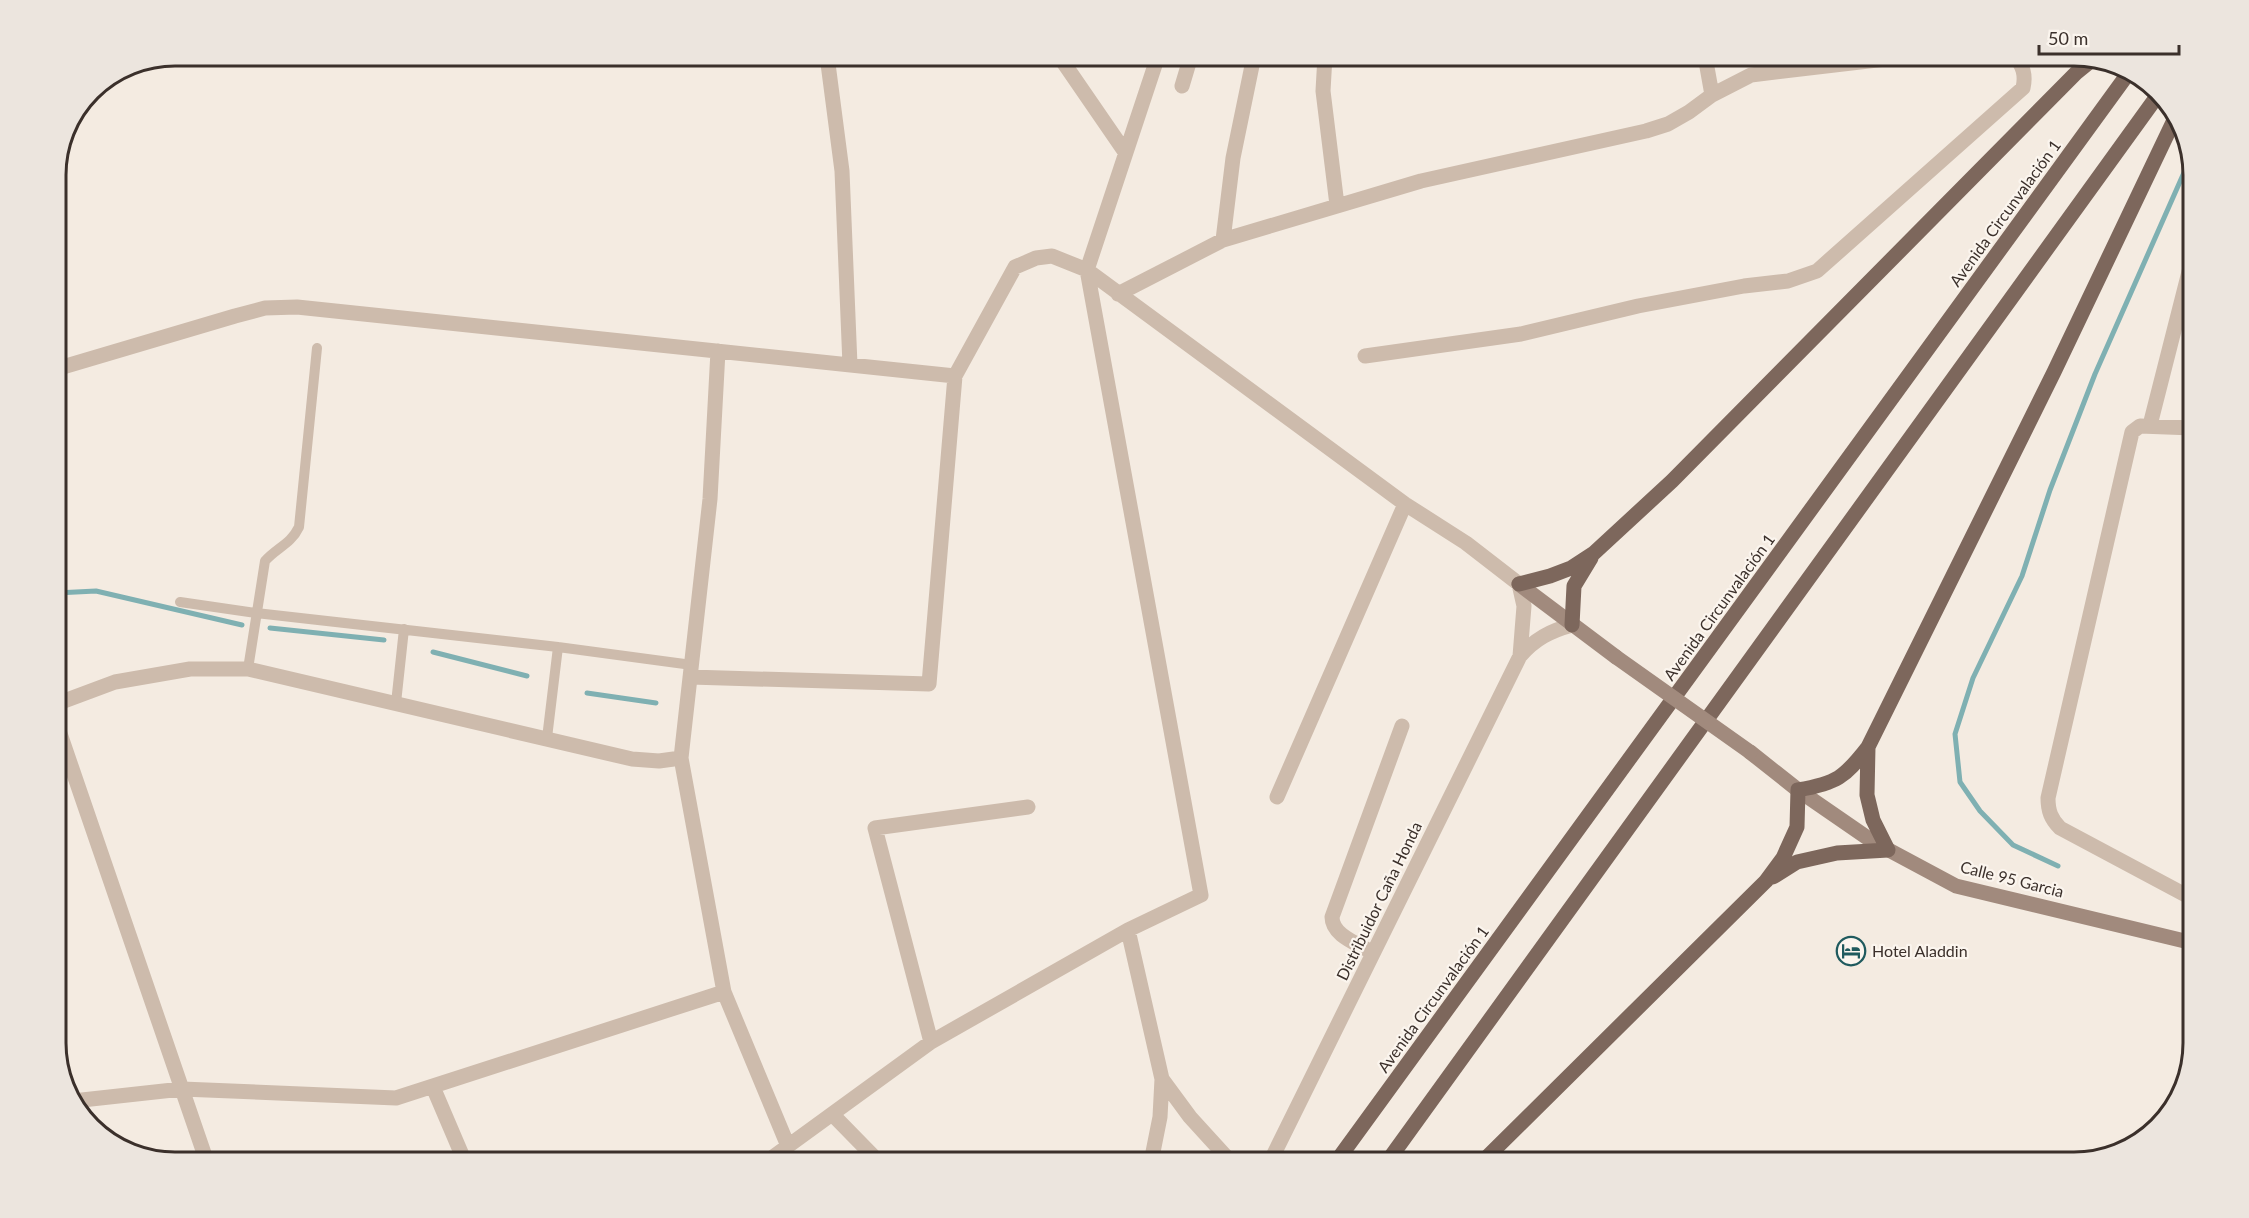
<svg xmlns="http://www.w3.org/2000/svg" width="2249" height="1218" font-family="Lato,sans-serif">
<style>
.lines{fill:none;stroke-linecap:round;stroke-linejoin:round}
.stream{stroke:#7fb0b2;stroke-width:5}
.lane{stroke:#cdbbac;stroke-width:10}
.street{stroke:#cdbbac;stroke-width:15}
.secondary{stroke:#a18a7d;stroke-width:15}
.primary{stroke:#7d675c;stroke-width:15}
.secondary-bridge{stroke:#a18a7d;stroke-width:15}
.labels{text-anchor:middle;stroke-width:4.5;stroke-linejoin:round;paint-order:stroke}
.street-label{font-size:16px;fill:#3b302b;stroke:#fbf5ee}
.poi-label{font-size:16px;fill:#3b302b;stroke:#fbf5ee;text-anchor:start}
.rim{fill:none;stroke:#3b302b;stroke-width:3}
</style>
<rect width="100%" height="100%" fill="#f4ebe1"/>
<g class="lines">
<path class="stream" d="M 56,593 L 96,591 L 242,625
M 270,628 L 384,640
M 433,652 L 527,676
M 587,693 L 656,703
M 2058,866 L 2013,845 L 1980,811 L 1960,782 L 1955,734 L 1973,678 L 2022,576 L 2050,490 L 2095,374 L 2190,159"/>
<path class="lane" d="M 180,602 L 256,613 L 558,647 L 692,665
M 248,669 L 265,561 C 276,548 291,544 299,527 L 317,348
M 396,703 L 404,629
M 547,738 L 558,647"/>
<path class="street" d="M 827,56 L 842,171 L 850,365
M 1059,56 L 1125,152
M 1325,56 L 1323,91 L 1337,205
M 1705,56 L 1712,95
M 1182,86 L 1191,56
M 1223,240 L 1233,158 L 1254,56
M 1118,294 L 1223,240 L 1421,181 L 1646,131 L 1668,124 L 1689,112 L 1712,95 L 1751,75 L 1911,56
M 718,351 L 710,499 L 681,758 L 724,992 L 788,1146
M 1365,356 L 1521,334 L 1638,306 L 1744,286 L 1788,281 L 1817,271 L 2023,88 C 2026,75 2023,66 2015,56
M 56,369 L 235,316 L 265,308 L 297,307 L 955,376 L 1015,267 L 1036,258 L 1052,256 L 1087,270 L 1405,504 L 1466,543 L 1519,584 L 1524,606 L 1520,656
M 2150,425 L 2193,256
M 2193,428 L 2140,426 L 2132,432 L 2048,798 C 2048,811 2051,819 2060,828 L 2193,899
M 690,677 L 929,684 L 955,376
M 56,704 L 115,682 L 190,669 L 248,669 L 632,759 L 659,761 L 681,758
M 56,722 L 207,1162
M 1277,797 L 1405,504
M 1128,930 L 1162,1079 L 1160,1117 L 1151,1162
M 1373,953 C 1359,944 1332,936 1332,917 L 1402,726
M 931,1042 L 875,828 L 1028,807
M 1162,1079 L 1190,1117 L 1231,1162
M 433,1087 L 465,1162
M 73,1101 L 182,1089 L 396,1098 L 724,992
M 833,1115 L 879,1162
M 766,1162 L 931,1042 L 1128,930 L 1201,895 L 1087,270 L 1158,56
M 1270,1162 L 1520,656 C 1535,639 1550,631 1572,625"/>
<path class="secondary" d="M 1519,584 L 1616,657
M 1750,752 L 1798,790 L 1872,841 L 1956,886 L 2193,943"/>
<path class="primary" d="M 1519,584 L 1550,576 L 1571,568 L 1594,553 L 1672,481 L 2076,73 L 2092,60
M 1572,625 L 1574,586 L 1591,558
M 1773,877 L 1797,862 L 1837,853 L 1888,850 L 1873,820 L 1867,795 L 1868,747
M 1336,1162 L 2130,71
M 1387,1162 L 2158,95
M 1482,1162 L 1766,881 L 1783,858 L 1797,827 L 1798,790 C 1837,783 1844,778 1868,747 L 2054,372 L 2176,116"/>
<path class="secondary-bridge" d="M 1616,657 L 1750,752"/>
</g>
<defs>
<g id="hotel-ring" transform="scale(1.5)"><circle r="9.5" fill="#fbf5ee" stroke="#1f5a5e" stroke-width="1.5"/><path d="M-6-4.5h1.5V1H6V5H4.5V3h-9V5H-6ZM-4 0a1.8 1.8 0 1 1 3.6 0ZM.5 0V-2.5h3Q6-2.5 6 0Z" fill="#1f5a5e"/></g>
</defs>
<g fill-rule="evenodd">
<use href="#hotel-ring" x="1851" y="951"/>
</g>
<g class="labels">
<g class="street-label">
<text transform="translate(2005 213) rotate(-54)" y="6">Avenida Circunvalación 1</text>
<text transform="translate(1719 607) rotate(-54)" y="6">Avenida Circunvalación 1</text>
<text transform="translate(2012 879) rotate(14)" y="6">Calle 95 Garcia</text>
<text transform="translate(1379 901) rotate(-64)" y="6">Distribuidor Caña Honda</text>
<text transform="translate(1433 999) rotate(-54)" y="6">Avenida Circunvalación 1</text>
</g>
<g class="poi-label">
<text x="1872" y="957">Hotel Aladdin</text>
</g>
</g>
<path d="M0 0H2249V1218H0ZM175 66H2074A109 109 0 0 1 2183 175V1043A109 109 0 0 1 2074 1152H175A109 109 0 0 1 66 1043V175A109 109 0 0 1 175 66Z" fill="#ece5de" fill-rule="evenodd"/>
<path class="rim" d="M175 66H2074A109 109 0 0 1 2183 175V1043A109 109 0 0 1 2074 1152H175A109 109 0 0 1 66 1043V175A109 109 0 0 1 175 66Z"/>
<path d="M2039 45v9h140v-9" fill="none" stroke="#3b302b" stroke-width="3"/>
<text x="2048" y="45" font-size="18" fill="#3b302b" stroke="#fbf5ee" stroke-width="4.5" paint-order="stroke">50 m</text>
</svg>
